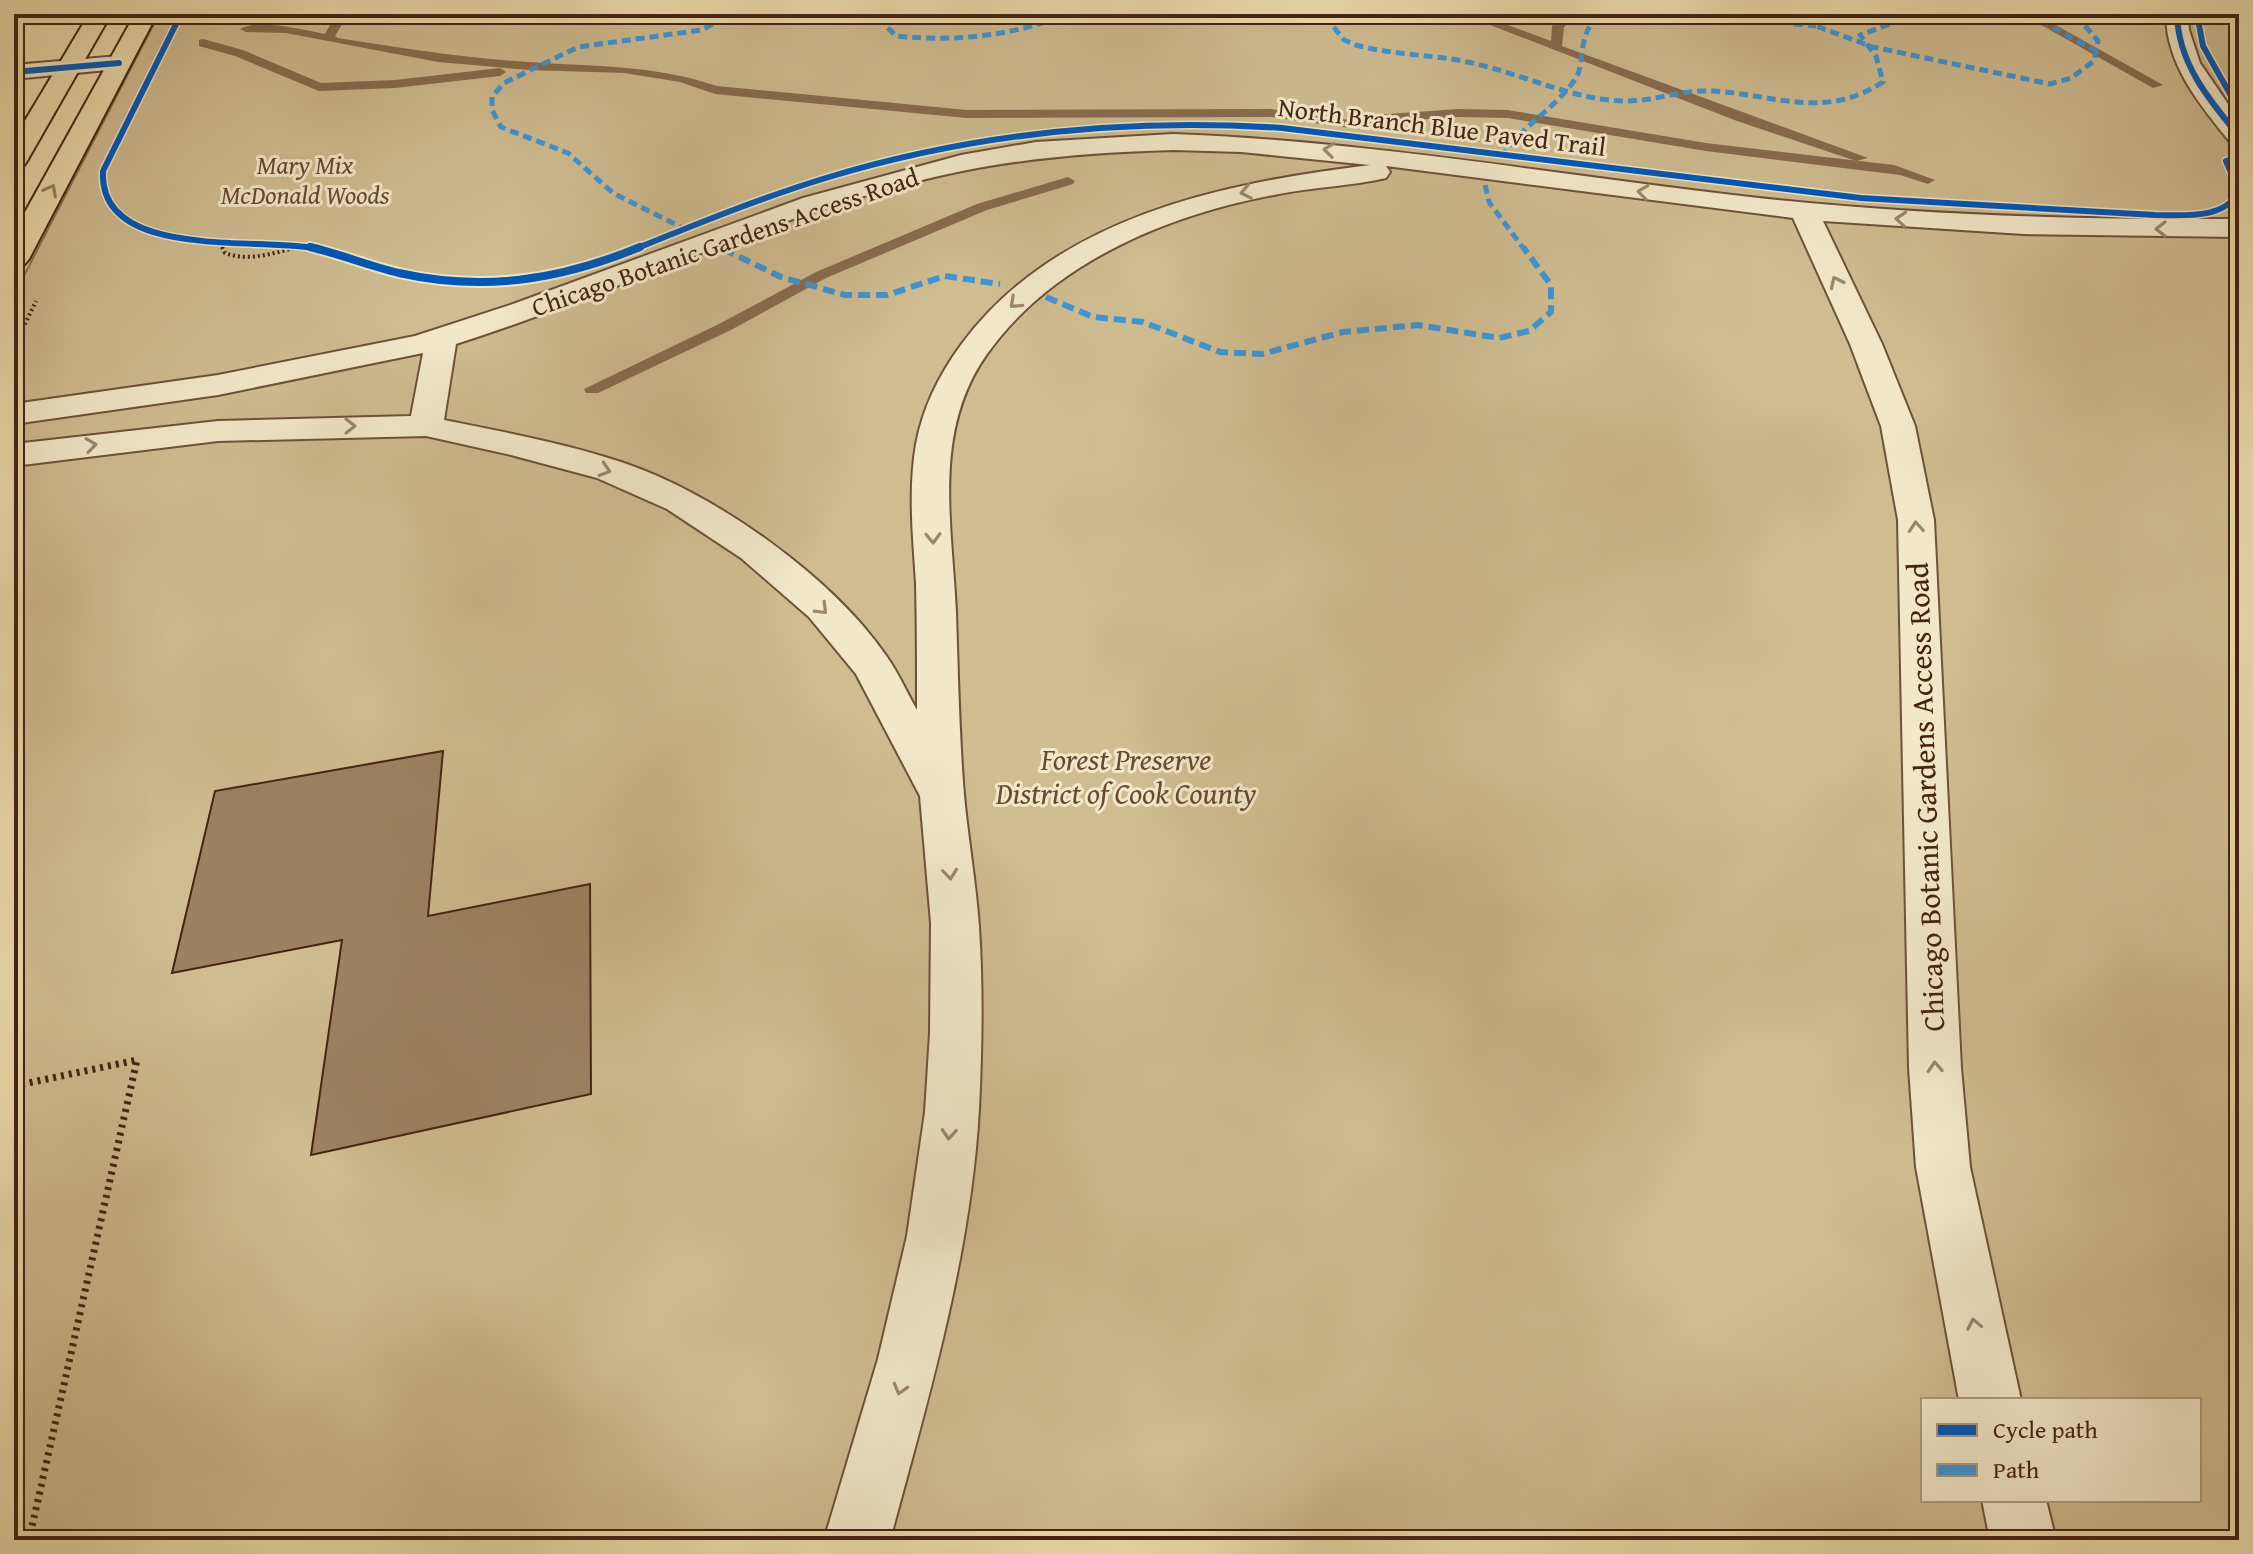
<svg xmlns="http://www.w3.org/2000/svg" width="2253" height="1554" font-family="'Gentium Book Plus',serif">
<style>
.green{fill:#cfbc91;stroke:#8a7052;stroke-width:2;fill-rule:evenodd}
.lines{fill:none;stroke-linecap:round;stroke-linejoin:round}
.stream{fill:#876c4f;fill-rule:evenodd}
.building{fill:#9b8362;stroke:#452313;stroke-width:2}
.minor-casing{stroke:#6e5139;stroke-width:4}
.major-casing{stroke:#452313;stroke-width:4}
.path-far2{stroke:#452313;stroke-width:3;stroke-dasharray:1 2;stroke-linecap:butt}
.path-far1{stroke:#452313;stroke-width:4;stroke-dasharray:2 3;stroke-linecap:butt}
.path{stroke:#452313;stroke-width:7;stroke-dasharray:3 5;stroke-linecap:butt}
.minor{fill:#f2e8c8;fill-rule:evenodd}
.major{fill:#ebdbab;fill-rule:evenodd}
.quiet-far1{stroke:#4095d3;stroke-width:5;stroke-dasharray:9 5;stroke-linecap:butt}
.quiet{stroke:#4095d3;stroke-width:6;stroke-dasharray:12 6;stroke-linecap:butt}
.cycleway-far1-casing{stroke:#f2e8c8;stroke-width:9}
.cycleway-casing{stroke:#f2e8c8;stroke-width:12}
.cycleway-far1{stroke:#0057b8;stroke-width:6}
.cycleway{stroke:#0057b8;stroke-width:8}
.oneway{stroke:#9c866e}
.oneway2{stroke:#987f5f}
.labels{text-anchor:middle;stroke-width:6;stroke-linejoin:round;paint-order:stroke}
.far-street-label{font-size:26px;fill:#452313;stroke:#f2e8c8}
.far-park-label{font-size:26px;font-style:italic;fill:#684932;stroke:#f2e8c8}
.park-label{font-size:30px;font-style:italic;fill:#684932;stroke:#f2e8c8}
.street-label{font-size:30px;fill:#452313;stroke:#f2e8c8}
</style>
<rect width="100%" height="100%" fill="#ebdbab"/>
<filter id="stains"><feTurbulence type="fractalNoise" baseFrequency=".0025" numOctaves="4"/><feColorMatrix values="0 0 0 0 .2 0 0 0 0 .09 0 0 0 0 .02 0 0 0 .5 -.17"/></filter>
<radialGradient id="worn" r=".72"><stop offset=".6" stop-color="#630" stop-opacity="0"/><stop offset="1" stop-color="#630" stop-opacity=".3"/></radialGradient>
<path class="green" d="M 159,14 L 2239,14 L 2239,1540 L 14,1540 L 14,295 ZM 1923,1400 L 2199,1400 L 2199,1500 L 1923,1500 Z"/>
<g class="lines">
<path class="stream" d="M 336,14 L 348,14 L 335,36 L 338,38 C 402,48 464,58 528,62 C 596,67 650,64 717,86 L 967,110 L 1271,109 L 1349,120 L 1374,115 L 1458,109 L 1508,110 L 1706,143 L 1894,165 L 1935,180 L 1928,184 L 1900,175 L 1706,151 L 1508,118 L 1458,117 L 1374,123 L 1349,128 L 1271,117 L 967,118 L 715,94 L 680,82 L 624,73 L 529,70 L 438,62 L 286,33 L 246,32 L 240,29 C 257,18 304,30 325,34 Z
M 1462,14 L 1478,14 L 1551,41 L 1552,26 L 1565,14 L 1578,14 L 1564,27 L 1562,46 L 1868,158 L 1856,161 L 1737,121 Z
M 2022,14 L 2036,14 L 2163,85 L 2153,88 Z
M 203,39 L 243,50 L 321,83 L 395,80 L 500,68 L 506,72 L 500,76 L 395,88 L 319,91 L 235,56 L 199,46 L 199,40 Z
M 1068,177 L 1075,181 L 1073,184 L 987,210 L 826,278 L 731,330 L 598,393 L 586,393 L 584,389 L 719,324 L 816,272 L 977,204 Z"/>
</g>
<path class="building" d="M 443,751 L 428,916 L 590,884 L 591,1094 L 311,1155 L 342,940 L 172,973 L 215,791 Z"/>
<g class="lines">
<g class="minor-casing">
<path id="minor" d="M 2166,14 L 2188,14 L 2189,30 L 2200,63 L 2239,120 L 2239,144 L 2230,142 C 2199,104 2166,64 2166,14 Z
M 119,56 L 128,58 L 131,63 L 128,68 L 14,79 L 14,65 Z
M 1173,134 C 1367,141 1558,175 1750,197 C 1912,215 2076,220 2239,219 L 2239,237 L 2023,234 L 1823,221 L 1882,344 L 1915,426 L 1934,520 L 1961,1068 L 1970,1167 L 2021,1400 L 1959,1400 L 1916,1167 L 1909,1068 L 1898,520 L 1881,426 L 1850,344 L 1793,218 L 1386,166 L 1390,172 L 1386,178 C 1351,186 1314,187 1279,194 C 1170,214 1053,261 987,354 C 932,431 952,524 956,612 C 958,673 959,734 964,795 C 968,839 976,882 979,927 C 983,987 982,1049 979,1109 C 971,1256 928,1399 890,1540 L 824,1540 L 878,1359 L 907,1236 L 925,1112 L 930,1033 L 931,923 L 920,796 L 856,674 L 809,617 L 741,558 L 667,509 L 597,478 L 511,455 L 426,436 L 218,441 L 14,466 L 14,444 L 218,421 L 411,416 L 423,353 L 218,395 L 14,424 L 14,404 L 218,375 L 415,336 L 513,304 L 803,198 L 961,155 L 1036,142 ZM 1173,150 L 1241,152 L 1370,165 C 1222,183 1055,217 961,345 C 939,375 923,407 916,444 C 908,490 913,537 916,583 C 917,626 917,668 917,710 C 907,693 899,674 887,657 C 833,577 713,492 621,462 C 564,443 503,432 444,420 L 456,344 C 626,290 787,207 962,171 C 1032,157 1102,152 1173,150 Z
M 1982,1500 L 2046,1500 L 2056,1540 L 1990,1540 Z"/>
</g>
<g class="major-casing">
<path id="major" d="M 89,14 L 111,14 L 27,161 L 23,167 L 14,169 L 14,139 Z
M 135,14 L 157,14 L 29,259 L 24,265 L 14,268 L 14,232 Z"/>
</g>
<path class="path-far2" d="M 218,239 L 223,249
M 290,249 L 303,246"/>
<path class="path-far1" d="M 222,247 L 225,253 C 249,262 274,253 298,247
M 14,347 L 36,301"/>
<path class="path" d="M 14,1086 L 137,1060 L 29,1540"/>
<use href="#minor" class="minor"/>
<use href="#major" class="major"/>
<path class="quiet-far1" d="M 886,14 L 887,27 L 896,36 C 956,42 1012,36 1068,14
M 1337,14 L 1333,26 L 1344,40 L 1356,45 C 1396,56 1437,54 1476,64 C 1525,75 1571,99 1623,101 C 1653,102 1682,89 1713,91 C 1776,95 1825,120 1883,82 L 1876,56 L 1860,35 L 1904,19 L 1907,14
M 1812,14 L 1816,26 L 1873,47 L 2050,84 L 2071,78 L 2094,61 L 2098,41 L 2075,14
M 2028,14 L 2096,51
M 1794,24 L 1816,26
M 1501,157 C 1522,126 1552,111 1574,81 C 1588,62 1574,33 1602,14
M 1485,185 L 1489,202 L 1524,249
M 687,230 L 613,193 L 568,153 L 501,127 L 492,110 L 492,97 L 504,83 L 578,47 L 702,30 L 731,14"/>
<path class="quiet" d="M 723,249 L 781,277 L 845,295 L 887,295 L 945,276 L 1000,284
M 1046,297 L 1093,317 L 1143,322 L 1220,352 L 1262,354 L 1343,332 L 1418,325 L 1499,338 L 1529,331 L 1551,312 L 1551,285 L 1523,247"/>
<g class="cycleway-far1-casing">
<path id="cycleway-far1" d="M 181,14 L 103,171 C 98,262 261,236 319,249
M 2177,14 C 2178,63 2209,100 2239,136
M 2197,14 L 2203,46 L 2239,110
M 14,72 L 119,63
M 635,249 C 699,223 763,197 829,177 C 976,133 1130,118 1282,128 L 1861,198 L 2155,215 C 2183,215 2225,220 2239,191 L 2226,161 L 2239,157"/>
</g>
<g class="cycleway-casing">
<path id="cycleway" d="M 310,247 C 340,254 369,266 399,273 C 484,292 560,280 640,247"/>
</g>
<use href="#cycleway-far1" class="cycleway-far1"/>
<use href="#cycleway" class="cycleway"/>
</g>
<defs><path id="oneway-chevron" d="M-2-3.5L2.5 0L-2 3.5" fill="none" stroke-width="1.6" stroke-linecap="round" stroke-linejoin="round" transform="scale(2)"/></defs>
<g class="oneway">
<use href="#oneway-chevron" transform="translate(1329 150) rotate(-173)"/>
<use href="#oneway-chevron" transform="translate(1246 192) rotate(169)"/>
<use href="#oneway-chevron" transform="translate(1643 192) rotate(-173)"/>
<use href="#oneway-chevron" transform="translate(1901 219) rotate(-175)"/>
<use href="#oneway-chevron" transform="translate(2161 229) rotate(180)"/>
<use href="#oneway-chevron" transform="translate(1836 282) rotate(-116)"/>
<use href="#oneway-chevron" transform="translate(1015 303) rotate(137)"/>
<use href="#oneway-chevron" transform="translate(350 426)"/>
<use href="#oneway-chevron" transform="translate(91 445) rotate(-8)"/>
<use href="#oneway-chevron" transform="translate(605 470) rotate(18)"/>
<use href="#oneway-chevron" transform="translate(1916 527) rotate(-94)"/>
<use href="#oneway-chevron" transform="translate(933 538) rotate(88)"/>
<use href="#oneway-chevron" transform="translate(822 609) rotate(45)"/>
<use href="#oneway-chevron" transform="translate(950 874) rotate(84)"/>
<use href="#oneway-chevron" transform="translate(1935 1067) rotate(-93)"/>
<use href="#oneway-chevron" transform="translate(949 1134) rotate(94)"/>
<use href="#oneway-chevron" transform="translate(1974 1324) rotate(-101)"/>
<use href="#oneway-chevron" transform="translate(900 1389) rotate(106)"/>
</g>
<use class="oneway2" href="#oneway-chevron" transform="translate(51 190) rotate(-62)"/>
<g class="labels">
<g class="far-street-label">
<text transform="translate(1442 127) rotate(7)" y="9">North Branch Blue Paved Trail</text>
<text transform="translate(725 242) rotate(-19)" y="9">Chicago Botanic Gardens Access Road</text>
</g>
<g class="far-park-label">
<text x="305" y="174">Mary Mix<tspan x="305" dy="30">McDonald Woods</tspan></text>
</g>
<g class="park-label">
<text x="1126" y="770">Forest Preserve<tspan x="1126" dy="34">District of Cook County</tspan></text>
</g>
<g class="street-label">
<text transform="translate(1926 797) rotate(-92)" y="10">Chicago Botanic Gardens Access Road</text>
</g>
</g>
<rect width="2253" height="1554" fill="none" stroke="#ebdbab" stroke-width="48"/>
<rect x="16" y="16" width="2221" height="1522" fill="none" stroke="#452313" stroke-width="4"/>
<rect x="24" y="24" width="2205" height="1506" fill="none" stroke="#452313" stroke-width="2"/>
<rect x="1921" y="1398" width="280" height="104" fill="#f2e8c8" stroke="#ad9980" stroke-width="2"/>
<rect x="1937" y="1424" width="40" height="12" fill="#0057b8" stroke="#ad9980" stroke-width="2"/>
<text x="1993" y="1438" font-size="24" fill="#452313">Cycle path</text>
<rect x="1937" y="1464" width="40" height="12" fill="#4095d3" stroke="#ad9980" stroke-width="2"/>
<text x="1993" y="1478" font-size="24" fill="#452313">Path</text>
<rect width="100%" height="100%" filter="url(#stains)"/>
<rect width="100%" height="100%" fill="url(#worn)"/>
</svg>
